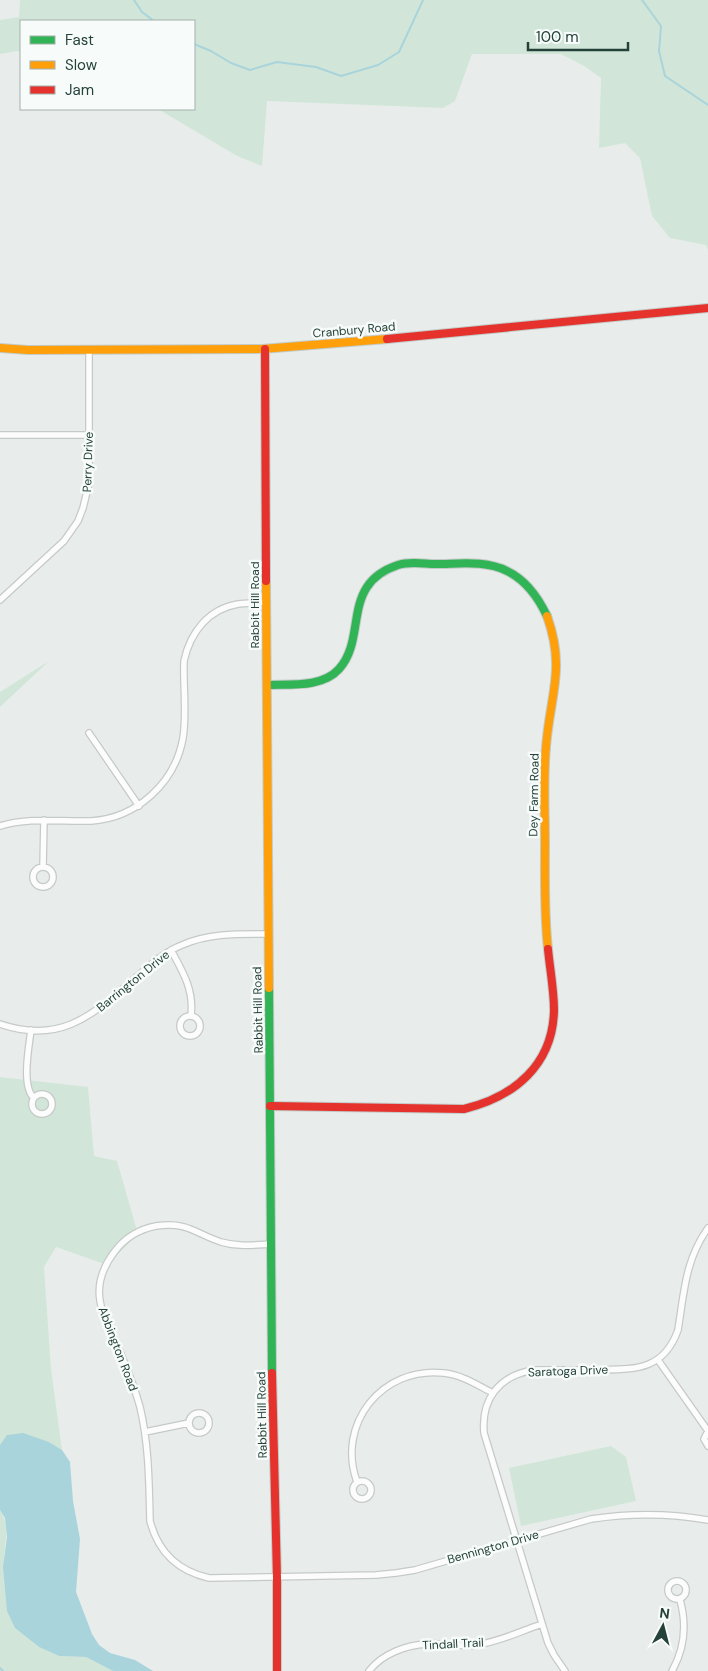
<svg xmlns="http://www.w3.org/2000/svg" width="708" height="1671" font-family="'DM Sans',sans-serif">
<style>
.green{fill:#d1e6d8}
.water{fill:#a9d4db}
.lines{fill:none;stroke-linecap:round;stroke-linejoin:round}
.stream{stroke:#a9d4db;stroke-width:2}
.street-casing{stroke:#c5cac8;stroke-width:8}
.fast-casing{stroke:#c3cbc8;stroke-width:10}
.slow-casing{stroke:#c3cbc8;stroke-width:10}
.jam-casing{stroke:#c3cbc8;stroke-width:10}
.street{stroke:#fcfcfc;stroke-width:5.5}
.fast{stroke:#30b455;stroke-width:8}
.slow{stroke:#ff9f0a;stroke-width:8}
.jam{stroke:#e5322d;stroke-width:8}
.labels{text-anchor:middle;stroke-width:5;stroke-linejoin:round;paint-order:stroke}
.street-label{font-size:12px;fill:#24423a;stroke:#f7fbf9}
</style>
<rect width="100%" height="100%" fill="#e8edeb"/>
<path class="green" d="M 20,0 L 708,0 L 708,250 L 706,245 L 670,238 L 652,216 L 640,158 L 625,143 L 599,148 L 601,78 L 584,66 L 561,54 L 472,54 L 455,101 L 443,108 L 267,101 L 262,166 L 237,156 L 158,109 L 194,109 L 194,21 L 21,21 L 21,52 L 17,51 L 0,54 L 0,20 L 19,17 Z
M 49,661 L 0,707 L 0,692 Z
M 0,1077 L 88,1087 L 94,1156 L 117,1161 L 138,1234 L 107,1265 L 56,1247 L 44,1267 L 51,1369 L 62,1450 L 49,1442 L 0,1445 Z
M 611,1446 L 626,1457 L 636,1501 L 521,1526 L 509,1468 Z
M 0,1510 C 12,1529 3,1547 4,1567 C 4,1584 11,1610 15,1628 L 39,1647 L 59,1656 L 86,1657 L 113,1671 L 0,1671 Z"/>
<path class="water" d="M 23,1433 L 49,1442 L 62,1450 L 70,1462 L 73,1501 L 80,1539 L 76,1592 L 92,1634 L 99,1645 L 110,1653 L 135,1660 L 153,1671 L 113,1671 L 86,1657 L 59,1656 L 39,1647 L 15,1628 L 7,1611 L 3,1567 L 7,1537 L 5,1518 L 0,1510 L 0,1445 L 7,1435 Z"/>
<g class="lines">
<path class="stream" d="M 134,0 L 142,12 L 154,21
M 642,0 L 661,26 L 659,51 L 665,76 L 708,105
M 194,44 L 211,51 L 231,63 L 250,70 L 277,62 L 316,67 L 341,76 L 378,65 L 399,52 L 423,0
M 0,1668 L 3,1671"/>
<g class="street-casing">
<path id="street" d="M 0,435 L 89,435
M 0,600 L 64,541 L 78,521 L 83,508 L 89,483 L 89,350
M 89,733 L 139,806
M 0,826 C 30,817 60,822 91,821 C 137,818 175,783 183,738 C 187,713 183,686 184,661 C 190,633 208,609 238,604 C 247,603 257,603 266,602
M 43,867 L 44,820
M33 877a10 10 0 1 1 20 0a10 10 0 1 1-20 0Z
M 171,950 C 183,972 194,990 191,1015
M180 1026a10 10 0 1 1 20 0a10 10 0 1 1-20 0Z
M 0,1024 C 65,1046 96,1011 141,973 C 154,962 166,951 182,945 C 209,933 239,934 268,934
M 31,1030 C 29,1046 21,1087 34,1098
M32 1104a10 10 0 1 1 20 0a10 10 0 1 1-20 0Z
M 270,1244 C 254,1245 238,1247 221,1242 C 196,1234 187,1221 156,1226 C 140,1229 125,1238 115,1251 C 85,1290 104,1316 121,1354 C 128,1371 135,1389 140,1407 C 149,1445 149,1483 150,1521 C 158,1552 178,1571 209,1578 L 376,1575 L 396,1573 L 415,1570 L 591,1519 C 631,1513 668,1513 708,1520
M 658,1360 L 708,1431
M189 1423a10 10 0 1 1 20 0a10 10 0 1 1-20 0Z
M 708,1431 L 704,1439 L 708,1446
M 145,1432 L 189,1423
M353 1490a9 9 0 1 1 18 0a9 9 0 1 1-18 0Z
M 357,1482 C 336,1424 382,1366 444,1373 C 462,1375 477,1385 493,1393
M668 1590a9 9 0 1 1 18 0a9 9 0 1 1-18 0Z
M 369,1671 C 382,1654 406,1645 427,1644 C 443,1643 460,1647 476,1645 C 499,1642 521,1631 542,1624
M 565,1671 L 554,1655 L 548,1643 L 484,1433 C 481,1399 499,1376 533,1370 C 554,1370 575,1370 595,1370 C 633,1369 663,1372 678,1330 C 684,1293 685,1260 708,1228
M 672,1671 C 685,1648 687,1625 680,1600"/>
</g>
<g class="fast-casing">
<path id="fast" d="M 267,685 C 290,684 322,688 339,669 C 360,646 351,611 367,587 C 374,576 386,569 398,565 C 410,561 424,564 436,564 C 459,564 485,560 507,571 C 526,580 538,597 547,616
M 269,988 L 272,1373"/>
</g>
<g class="slow-casing">
<path id="slow" d="M 0,348 L 28,350 L 262,349 L 387,339
M 266,581 L 269,988
M 547,616 C 566,669 550,695 546,747 C 543,779 545,811 545,843 C 545,878 544,914 548,949"/>
</g>
<g class="jam-casing">
<path id="jam" d="M 387,339 L 708,308
M 265,349 L 266,581
M 270,1106 L 464,1109 C 514,1097 553,1065 554,1010 C 554,990 550,970 548,949
M 272,1373 L 277,1578 L 277,1671"/>
</g>
<use href="#street" class="street"/>
<use href="#fast" class="fast"/>
<use href="#slow" class="slow"/>
<use href="#jam" class="jam"/>
</g>
<g class="labels">
<g class="street-label">
<text transform="translate(354 330) rotate(-5)" y="4">Cranbury Road</text>
<text transform="translate(88 462) rotate(-88)" y="4">Perry Drive</text>
<text transform="translate(255 605) rotate(-90)" y="4">Rabbit Hill Road</text>
<text transform="translate(534 795) rotate(-89)" y="4">Dey Farm Road</text>
<text transform="translate(133 981) rotate(-39)" y="4">Barrington Drive</text>
<text transform="translate(258 1010) rotate(-91)" y="4">Rabbit Hill Road</text>
<text transform="translate(118 1349) rotate(69)" y="4">Abbington Road</text>
<text transform="translate(568 1371) rotate(-2)" y="4">Saratoga Drive</text>
<text transform="translate(262 1415) rotate(-91)" y="4">Rabbit Hill Road</text>
<text transform="translate(493 1547) rotate(-16)" y="4">Bennington Drive</text>
<text transform="translate(453 1644) rotate(-3)" y="4">Tindall Trail</text>
</g>
</g>
<rect x="20" y="20" width="175" height="90" fill="#f7fbf9" stroke="#a3b1ad"/>
<rect x="30" y="36" width="25" height="8" fill="#30b455" stroke="#a3b1ad"/>
<text x="65" y="45" font-size="15" fill="#24423a">Fast</text>
<rect x="30" y="61" width="25" height="8" fill="#ff9f0a" stroke="#a3b1ad"/>
<text x="65" y="70" font-size="15" fill="#24423a">Slow</text>
<rect x="30" y="86" width="25" height="8" fill="#e5322d" stroke="#a3b1ad"/>
<text x="65" y="95" font-size="15" fill="#24423a">Jam</text>
<g transform="translate(663 1626) rotate(7)" stroke="#f7fbf9" stroke-width="4" paint-order="stroke">
<path d="M0-4L9 19L0 12L-9 19Z" fill="#24423a"/>
<text y="-8" font-size="14" font-weight="bold" text-anchor="middle" fill="#24423a">N</text>
</g>
<path d="M528 42v8h100v-8" fill="none" stroke="#24423a" stroke-width="2.5"/>
<text x="536" y="42" font-size="15" fill="#24423a" stroke="#f7fbf9" stroke-width="4" paint-order="stroke">100 m</text>
</svg>
